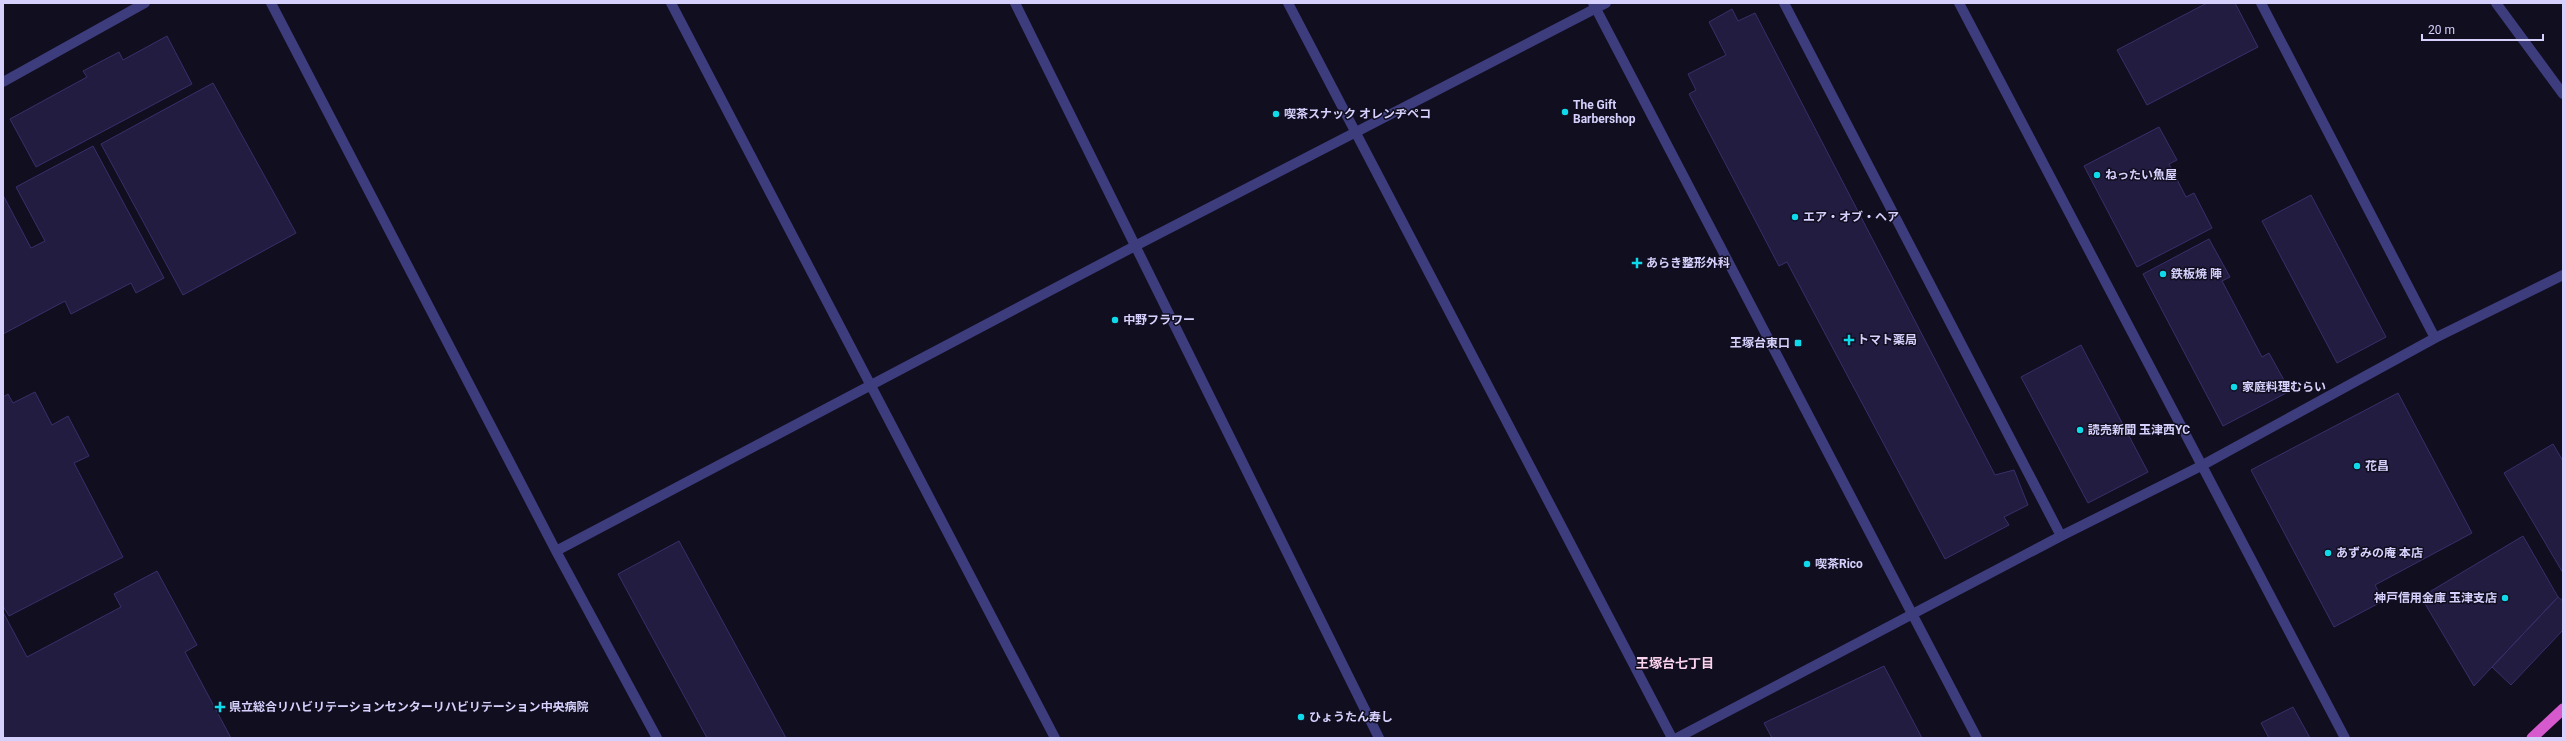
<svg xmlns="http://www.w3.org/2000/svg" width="2566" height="741" font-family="Roboto,'Noto Sans JP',sans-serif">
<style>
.building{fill:#221c40;stroke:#392f6b}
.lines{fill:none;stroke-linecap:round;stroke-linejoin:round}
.minor{stroke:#3d3c7d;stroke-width:10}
.tertiary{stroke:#3d3c7d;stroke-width:10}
.trunk{stroke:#d659cd;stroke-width:11}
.poi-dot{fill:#0edaea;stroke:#110e20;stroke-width:1.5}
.labels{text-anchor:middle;stroke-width:3;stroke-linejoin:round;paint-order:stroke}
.poi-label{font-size:12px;font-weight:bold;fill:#d5d1fc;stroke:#110e20;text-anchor:start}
.neighbourhood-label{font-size:13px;font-weight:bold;fill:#fcd3ee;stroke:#110e20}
</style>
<rect width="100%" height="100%" fill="#110e20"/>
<path class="building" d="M 2207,3 L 2235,3 L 2258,47 L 2147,105 L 2117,50 Z
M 1732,9 L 1738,21 L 1755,13 L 1995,475 L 2014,470 L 2028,505 L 2004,517 L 2009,525 L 1945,559 L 1787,262 L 1779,266 L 1689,94 L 1696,90 L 1688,74 L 1726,55 L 1709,22 Z
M 167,36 L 192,84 L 36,167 L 10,119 L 87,77 L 83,71 L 119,52 L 123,60 Z
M 213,83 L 296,233 L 183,295 L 101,144 Z
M 2159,127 L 2177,160 L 2169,164 L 2186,197 L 2194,193 L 2212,228 L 2137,267 L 2084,166 Z
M 93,146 L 164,278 L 136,293 L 131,283 L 71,314 L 65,301 L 3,334 L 3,195 L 31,248 L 45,241 L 16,187 Z
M 2311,195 L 2386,337 L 2337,363 L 2262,221 Z
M 2209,239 L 2230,277 L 2222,281 L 2262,357 L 2269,353 L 2290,391 L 2223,426 L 2143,274 Z
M 2081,345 L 2148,472 L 2088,503 L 2021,377 Z
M 35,392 L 52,425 L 68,416 L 89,456 L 74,463 L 123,557 L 9,616 L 3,606 L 3,397 L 8,394 L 13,403 Z
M 2398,393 L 2472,533 L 2375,585 L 2383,601 L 2334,627 L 2251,470 Z
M 2553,444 L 2563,461 L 2563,573 L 2504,473 Z
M 2523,536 L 2558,597 L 2474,686 L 2421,597 Z
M 679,541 L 786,738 L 707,738 L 618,574 Z
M 157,571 L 197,645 L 185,652 L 231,738 L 3,738 L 3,612 L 27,657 L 121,607 L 114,594 Z
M 2558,597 L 2563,601 L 2563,630 L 2511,685 L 2492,667 Z
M 1884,666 L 1922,738 L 1772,738 L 1764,723 Z
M 2293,707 L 2310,738 L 2269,738 L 2261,723 Z"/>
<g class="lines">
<path class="minor" d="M 271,3 L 556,551 L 657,738
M 671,3 L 1055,738
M 1015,3 L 1379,738
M 1288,3 L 1672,738
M 1784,3 L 2061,536
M 1959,3 L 2345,738
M 2261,3 L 2435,338
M 2496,3 L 2563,94
M 3,82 L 145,3
M 556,551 L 1135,246 L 1606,3
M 1677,738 L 2061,536 L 2201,466 L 2435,338 L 2563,275"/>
<path class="tertiary" d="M 1593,3 L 1977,738"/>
<path class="trunk" d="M 2532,738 L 2563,709"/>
</g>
<g class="poi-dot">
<circle cx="1565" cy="112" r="4"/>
<circle cx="1276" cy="114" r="4"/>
<circle cx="2097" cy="175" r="4"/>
<circle cx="1795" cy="217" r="4"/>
<path d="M1635 257h4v4h4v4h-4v4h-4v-4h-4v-4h4z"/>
<circle cx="2163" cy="274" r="4"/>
<circle cx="1115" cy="320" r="4"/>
<path d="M1847 334h4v4h4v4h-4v4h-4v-4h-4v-4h4z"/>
<rect x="1794" y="339" width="8" height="8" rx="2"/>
<circle cx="2234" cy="387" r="4"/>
<circle cx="2080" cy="430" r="4"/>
<circle cx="2357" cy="466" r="4"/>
<circle cx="2328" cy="553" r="4"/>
<circle cx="1807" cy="564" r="4"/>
<circle cx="2505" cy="598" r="4"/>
<path d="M218 701h4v4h4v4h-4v4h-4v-4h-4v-4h4z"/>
<circle cx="1301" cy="717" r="4"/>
</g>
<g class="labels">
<g class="poi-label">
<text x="1573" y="109">The Gift<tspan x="1573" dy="14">Barbershop</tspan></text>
<text x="1284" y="118">喫茶スナック オレンヂペコ</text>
<text x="2105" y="179">ねったい魚屋</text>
<text x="1803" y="221">エア・オブ・ヘア</text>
<text x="1646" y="267">あらき整形外科</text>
<text x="2171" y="278">鉄板焼 陣</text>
<text x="1123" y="324">中野フラワー</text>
<text x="1857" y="344">トマト薬局</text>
<text x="1790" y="347" text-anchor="end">王塚台東口</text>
<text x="2242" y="391">家庭料理むらい</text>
<text x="2088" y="434">読売新聞 玉津西YC</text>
<text x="2365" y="470">花昌</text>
<text x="2336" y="557">あずみの庵 本店</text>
<text x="1815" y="568">喫茶Rico</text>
<text x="2497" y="602" text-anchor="end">神戸信用金庫 玉津支店</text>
<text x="229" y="711">県立総合リハビリテーションセンターリハビリテーション中央病院</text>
<text x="1309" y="721">ひょうたん寿し</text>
</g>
<g class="neighbourhood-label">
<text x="1675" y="668">王塚台七丁目</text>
</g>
</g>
<rect width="2566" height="741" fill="none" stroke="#d5d1fc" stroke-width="8"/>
<path d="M2422 34v6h121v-6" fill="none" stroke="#d5d1fc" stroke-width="2"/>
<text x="2428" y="34" font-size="12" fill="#d5d1fc" stroke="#110e20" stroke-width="3" paint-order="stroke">20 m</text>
</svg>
